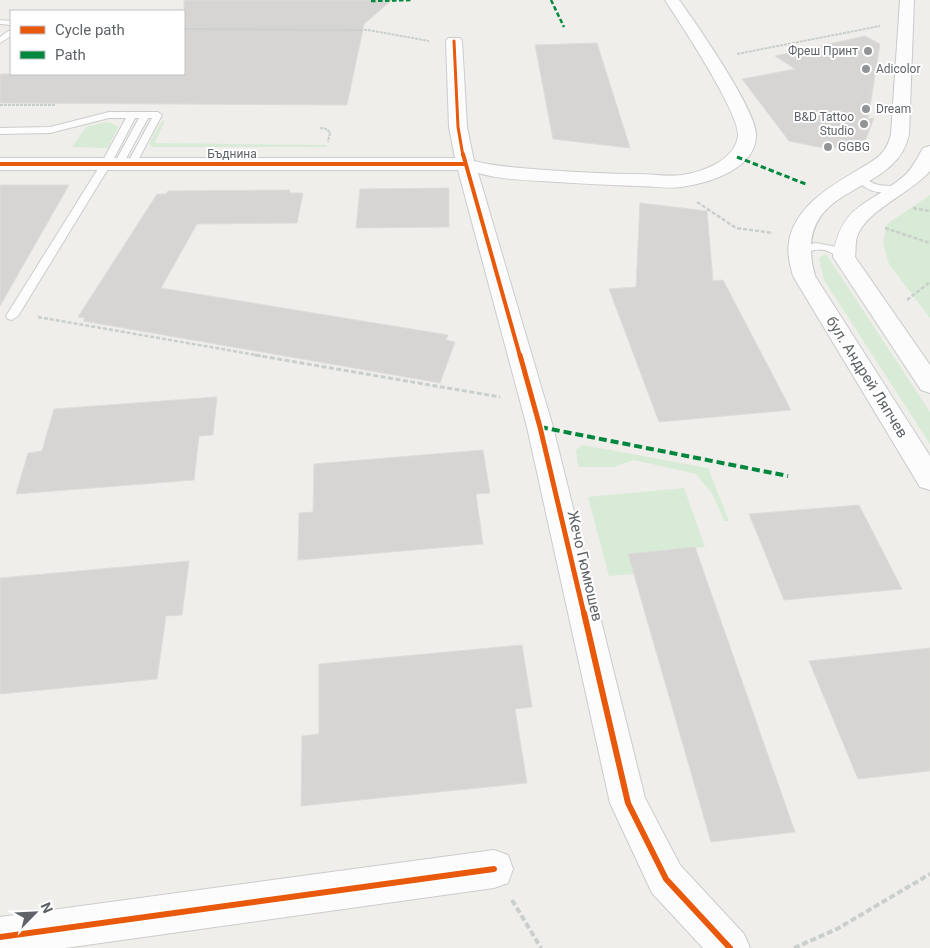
<svg xmlns="http://www.w3.org/2000/svg" width="930" height="948" font-family="Roboto,sans-serif">
<style>
.green{fill:#d8ebd6}
.building{fill:#d6d5d3;stroke:#deddd9}
.lines{fill:none;stroke-linecap:round;stroke-linejoin:round}
.service-casing{stroke:#cbcccc;stroke-width:2}
.minor-casing{stroke:#cbcccc;stroke-width:2}
.secondary-casing{stroke:#cacacb;stroke-width:2}
.path-far3{stroke:#cacfcc;stroke-width:2;stroke-dasharray:3 1;stroke-linecap:butt}
.path-far2{stroke:#cacfcc;stroke-width:2.5;stroke-dasharray:4 2;stroke-linecap:butt}
.path-far1{stroke:#cacfcc;stroke-width:3;stroke-dasharray:5 2.5;stroke-linecap:butt}
.path{stroke:#cacfcc;stroke-width:4;stroke-dasharray:6 3;stroke-linecap:butt}
.service{fill:#fdfcfc;fill-rule:evenodd}
.minor{fill:#fdfcfc;fill-rule:evenodd}
.secondary{fill:#fdfcfc;fill-rule:evenodd}
.quiet-far2{stroke:#00873e;stroke-width:2.5;stroke-dasharray:4.5 2.5;stroke-linecap:butt}
.quiet-far1{stroke:#00873e;stroke-width:3;stroke-dasharray:5.5 3;stroke-linecap:butt}
.quiet{stroke:#00873e;stroke-width:4;stroke-dasharray:8 4;stroke-linecap:butt}
.cycleway-far3-casing{stroke:#fff;stroke-width:5}
.cycleway-far2-casing{stroke:#fff;stroke-width:6}
.cycleway-far1-casing{stroke:#fff;stroke-width:8}
.cycleway-casing{stroke:#fff;stroke-width:9}
.cycleway-far3{stroke:#e8590c;stroke-width:3}
.cycleway-far2{stroke:#e8590c;stroke-width:4}
.cycleway-far1{stroke:#e8590c;stroke-width:5}
.cycleway{stroke:#e8590c;stroke-width:6}
.poi-dot{fill:#919496;stroke:#fff;stroke-width:2}
.labels{text-anchor:middle;stroke-width:4;stroke-linejoin:round;paint-order:stroke}
.far-poi-label{font-size:12px;fill:#5f6368;stroke:#fff;text-anchor:start}
.far-street-label{font-size:12px;fill:#5f6368;stroke:#fff}
.street-label{font-size:15px;fill:#5f6368;stroke:#fff}
</style>
<rect width="100%" height="100%" fill="#efeeea"/>
<path class="green" d="M 165,120 L 155,143 L 327,145 L 326,147 L 152,147 L 150,144 L 150,142 L 162,121 Z
M 106,122 L 111,123 L 118,127 L 108,148 L 72,147 L 86,127 Z
M 930,195 L 930,318 L 889,264 L 883,243 L 887,224 Z
M 826,254 L 930,412 L 930,444 L 824,280 L 819,258 Z
M 583,445 L 708,468 L 729,521 L 724,521 L 713,495 L 696,474 L 634,460 L 614,467 L 578,467 L 576,450 Z
M 684,488 L 705,547 L 628,554 L 634,574 L 609,576 L 588,497 Z"/>
<path class="building" d="M 184,0 L 392,0 L 364,24 L 347,105 L 0,103 L 0,74 L 184,74 Z
M 865,36 L 880,44 L 868,119 L 874,118 L 864,144 L 828,149 L 789,141 L 742,79 L 795,69 L 775,56 Z
M 597,43 L 630,148 L 553,139 L 535,45 Z
M 0,185 L 69,185 L 0,306 Z
M 449,188 L 449,227 L 356,228 L 360,189 Z
M 290,190 L 289,193 L 303,193 L 297,223 L 197,224 L 161,288 L 448,335 L 446,340 L 455,342 L 440,383 L 83,321 L 85,318 L 78,317 L 157,194 L 166,194 L 168,191 Z
M 640,203 L 707,211 L 713,281 L 723,280 L 791,410 L 659,422 L 609,289 L 636,287 Z
M 217,397 L 213,435 L 199,436 L 194,480 L 16,494 L 28,453 L 42,451 L 54,409 Z
M 483,450 L 490,493 L 476,494 L 483,544 L 298,560 L 299,513 L 313,512 L 314,464 Z
M 859,505 L 902,589 L 784,600 L 749,514 Z
M 695,547 L 795,832 L 711,842 L 628,554 Z
M 189,561 L 182,615 L 166,616 L 157,679 L 0,694 L 0,578 Z
M 522,645 L 532,707 L 515,709 L 527,783 L 301,806 L 302,736 L 319,734 L 319,664 Z
M 930,648 L 930,771 L 858,779 L 809,661 Z"/>
<g class="lines">
<g class="service-casing">
<path id="service" d="M 0,20 L 11,21 L 11,25 L 0,24 Z
M 8,31 L 11,31 L 11,36 L 0,43 L 0,37 Z
M 109,112 L 158,112 L 162,115 L 135,166 L 132,167 L 127,164 L 152,118 L 148,118 L 122,166 L 116,166 L 114,164 L 139,118 L 135,118 L 111,164 L 18,316 L 12,320 L 8,319 L 6,316 L 101,164 L 126,118 L 109,118 L 50,133 L 0,134 L 0,128 L 50,127 Z
M 864,172 L 869,175 L 869,181 C 881,189 894,183 902,189 L 900,191 C 886,194 870,194 859,182 L 859,175 Z
M 816,243 L 837,247 L 849,257 L 844,260 C 838,259 835,255 830,252 C 818,246 810,252 798,255 L 793,252 L 800,247 Z"/>
</g>
<g class="minor-casing">
<path id="minor" d="M 665,0 L 679,0 C 696,23 756,110 756,134 C 757,169 709,183 682,187 C 667,189 651,186 636,186 C 605,185 573,183 542,181 C 520,180 499,179 478,173 L 553,427 L 645,798 L 680,865 L 744,934 L 750,948 L 703,948 L 652,893 L 610,803 L 527,427 L 458,170 L 0,170 L 0,158 L 455,158 L 449,127 L 446,41 L 448,38 L 460,38 L 462,41 L 467,127 L 474,161 C 498,167 521,168 546,170 C 576,172 606,174 637,174 C 652,174 667,177 682,175 C 703,172 735,160 738,136 C 740,113 680,23 665,0 Z
M 494,850 L 508,855 L 513,869 L 508,883 L 494,888 L 65,948 L 0,948 L 0,917 Z"/>
</g>
<g class="secondary-casing">
<path id="secondary" d="M 900,0 L 914,0 L 909,134 C 896,200 789,180 815,276 L 930,456 L 930,490 L 920,487 L 793,276 C 790,265 787,254 789,242 C 794,208 829,187 856,171 C 874,160 886,156 891,134 Z
M 930,146 L 930,171 C 911,193 865,211 857,237 C 855,243 856,251 855,257 L 930,365 L 930,393 L 921,390 L 833,257 C 841,203 869,206 904,176 C 913,168 917,158 923,148 Z"/>
</g>
<path class="path-far3" d="M 184,29 L 368,30 L 429,41
M 737,54 L 880,26
M 0,105 L 55,105
M 320,128 L 327,129 L 330,133 L 328,142"/>
<path class="path-far2" d="M 697,202 L 736,228 L 773,233
M 913,208 L 930,211
M 885,228 L 930,243
M 907,300 L 930,282
M 38,317 L 262,356"/>
<path class="path-far1" d="M 255,355 L 500,397"/>
<path class="path" d="M 512,900 L 541,948
M 794,948 L 837,929 L 930,874"/>
<use href="#service" class="service"/>
<use href="#minor" class="minor"/>
<use href="#secondary" class="secondary"/>
<path class="quiet-far2" d="M 551,0 L 564,27
M 371,1 L 413,0"/>
<path class="quiet-far1" d="M 737,157 L 808,185"/>
<path class="quiet" d="M 540,427 L 788,476"/>
<g class="cycleway-far3-casing">
<path id="cycleway-far3" d="M 454,41 L 458,127 L 463,156"/>
</g>
<g class="cycleway-far2-casing">
<path id="cycleway-far2" d="M 463,154 L 520,356
M 0,164 L 465,164"/>
</g>
<g class="cycleway-far1-casing">
<path id="cycleway-far1" d="M 520,355 L 540,427 L 584,614"/>
</g>
<g class="cycleway-casing">
<path id="cycleway" d="M 584,613 L 628,803 L 666,879 L 730,948
M 0,937 L 494,869"/>
</g>
<use href="#cycleway-far3" class="cycleway-far3"/>
<use href="#cycleway-far2" class="cycleway-far2"/>
<use href="#cycleway-far1" class="cycleway-far1"/>
<use href="#cycleway" class="cycleway"/>
</g>
<g class="poi-dot">
<circle cx="868" cy="51" r="5"/>
<circle cx="866" cy="69" r="5"/>
<circle cx="866" cy="109" r="5"/>
<circle cx="864" cy="124" r="5"/>
<circle cx="828" cy="147" r="5"/>
</g>
<g class="labels">
<g class="far-poi-label">
<text x="858" y="55" text-anchor="end">Фреш Принт</text>
<text x="876" y="73">Adicolor</text>
<text x="876" y="113">Dream</text>
<text x="854" y="121" text-anchor="end">B&amp;D Tattoo<tspan x="854" dy="14">Studio</tspan></text>
<text x="838" y="151">GGBG</text>
</g>
<g class="far-street-label">
<text x="232" y="158">Бъднина</text>
</g>
<g class="street-label">
<text transform="translate(867 377) rotate(58)" y="5">бул. Андрей Ляпчев</text>
<text transform="translate(585 566) rotate(77)" y="5">Жечо Гюмюшев</text>
</g>
</g>
<rect x="10" y="10" width="175" height="65" fill="#ffffff" stroke="#bfc1c3"/>
<rect x="20" y="26" width="25" height="8" fill="#e8590c" stroke="#bfc1c3"/>
<text x="55" y="35" font-size="15" fill="#5f6368">Cycle path</text>
<rect x="20" y="51" width="25" height="8" fill="#00873e" stroke="#bfc1c3"/>
<text x="55" y="60" font-size="15" fill="#5f6368">Path</text>
<g transform="translate(35 913) rotate(66)" stroke="#ffffff" stroke-width="4" paint-order="stroke">
<path d="M0-4L9 19L0 12L-9 19Z" fill="#5f6368"/>
<text y="-8" font-size="14" font-weight="bold" text-anchor="middle" fill="#5f6368">N</text>
</g>
</svg>
